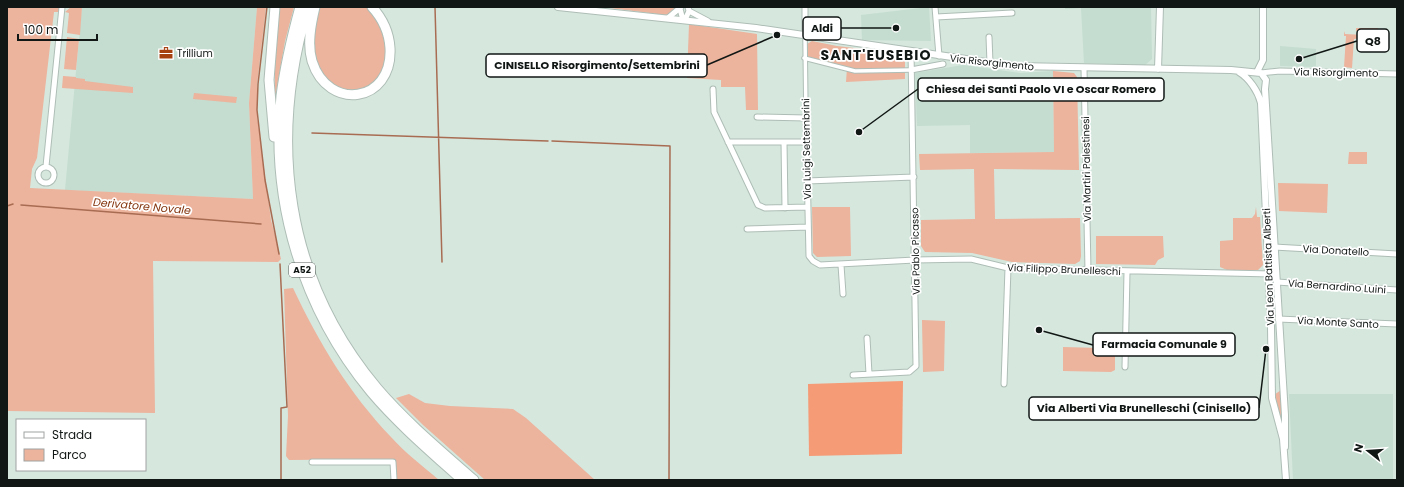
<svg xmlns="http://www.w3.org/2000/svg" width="1404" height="487" font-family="Poppins,sans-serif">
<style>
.built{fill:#c4ddd0}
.green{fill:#ecb39d}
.forest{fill:#f59b76}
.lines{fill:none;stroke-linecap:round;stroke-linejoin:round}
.stream{stroke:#a86c52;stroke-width:1.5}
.pedestrian-casing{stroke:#aebeb6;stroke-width:5.5}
.minor-casing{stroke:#aebeb6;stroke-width:7}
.tertiary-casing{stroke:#aebeb6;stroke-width:8}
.motorway-casing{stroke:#aebeb6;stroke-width:11}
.pedestrian{stroke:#fff;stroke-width:3.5}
.minor{stroke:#fff;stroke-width:5}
.tertiary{stroke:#fff;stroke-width:6}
.motorway{stroke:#fff;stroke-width:9}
.labels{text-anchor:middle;stroke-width:3.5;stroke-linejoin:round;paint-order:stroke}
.shield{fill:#fff;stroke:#585d5a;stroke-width:1}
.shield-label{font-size:9px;font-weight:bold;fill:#111714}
.poi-label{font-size:10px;fill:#111714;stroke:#fff;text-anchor:start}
.street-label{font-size:10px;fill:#111714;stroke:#fff}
.water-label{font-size:11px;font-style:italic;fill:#84340d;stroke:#fff}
.district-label{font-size:14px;font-weight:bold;letter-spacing:1px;fill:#111714;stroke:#fff}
.leader{fill:none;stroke:#111714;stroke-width:1.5}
.callout-dot{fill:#111714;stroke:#fff;stroke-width:1.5}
.callout{fill:#fff;stroke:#111714;stroke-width:1.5}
.callout-label{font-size:11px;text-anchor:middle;font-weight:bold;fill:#111714}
</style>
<rect width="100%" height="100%" fill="#d6e7de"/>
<path class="built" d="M 82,7 L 257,7 L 249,103 L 253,199 L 65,190 Z
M 929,7 L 931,41 L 862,40 L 861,15 Z
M 1065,7 L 1151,7 L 1152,59 L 1145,65 L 1084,63 L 1081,8 L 1065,9 Z
M 1280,46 L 1316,49 L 1316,67 L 1280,66 Z
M 963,65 L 1020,73 L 1053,71 L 1054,152 L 970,153 L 970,125 L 917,126 L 915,73 Z
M 1289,394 L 1393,394 L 1393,480 L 1293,480 Z"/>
<path class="green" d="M 7,7 L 59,7 L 59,12 L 54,12 L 37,158 L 32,169 L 30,188 L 253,199 L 249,103 L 257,7 L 266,7 L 257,85 L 257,116 L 271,220 L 281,259 L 278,262 L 153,261 L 155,413 L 7,411 Z
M 71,7 L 82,7 L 80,35 L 67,33 L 69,13 L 65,12 Z
M 277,7 L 294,7 L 285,41 L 274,104 Z
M 319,7 L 369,7 L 383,26 L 387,54 L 380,77 L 364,92 L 337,89 L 322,74 L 314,55 L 313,33 Z
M 602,7 L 677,7 L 672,13 L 665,15 Z
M 689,24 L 757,34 L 758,110 L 746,110 L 745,87 L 721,87 L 721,80 L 687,78 Z
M 1356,28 L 1378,28 L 1378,31 L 1356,31 Z
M 1344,31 L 1345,34 L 1365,35 L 1365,38 L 1354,39 L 1352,68 L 1344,67 L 1346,36 L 1344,36 Z
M 67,37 L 79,39 L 76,70 L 64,69 Z
M 812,41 L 837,46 L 905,54 L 905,79 L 846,82 L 847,68 L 808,57 L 807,44 Z
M 1053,71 L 1074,73 L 1077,77 L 1079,170 L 994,169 L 995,219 L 1080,218 L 1081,256 L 1080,261 L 1075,264 L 1012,262 L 972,253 L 925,252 L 921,246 L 921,220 L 975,219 L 974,169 L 920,170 L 919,154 L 1054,152 Z
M 63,76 L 76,77 L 76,78 L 85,79 L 85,81 L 133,87 L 133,93 L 62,88 Z
M 194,93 L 237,97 L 236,103 L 193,99 Z
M 1349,152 L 1367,152 L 1367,164 L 1348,164 Z
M 1265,156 L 1267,156 L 1272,262 L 1270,262 Z
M 1278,183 L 1328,184 L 1327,213 L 1279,211 Z
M 812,207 L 850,207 L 851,256 L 817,257 L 813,253 Z
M 1256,207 L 1257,217 L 1260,217 L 1263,265 L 1258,270 L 1227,270 L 1220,267 L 1220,241 L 1233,240 L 1233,218 L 1252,218 L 1255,214 Z
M 1096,236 L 1163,236 L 1164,257 L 1158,260 L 1155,265 L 1096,264 Z
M 293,288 C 319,343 349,393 391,437 C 405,453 423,466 439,480 L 396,480 L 394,459 L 289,460 L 286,456 L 288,416 L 284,289 Z
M 922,320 L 945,321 L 944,371 L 923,372 Z
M 1063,347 L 1100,348 L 1100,354 L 1115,354 L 1115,370 L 1111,372 L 1063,371 Z
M 1281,390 L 1283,425 L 1282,425 L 1274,395 Z
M 409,394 L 425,403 L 450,406 L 513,409 L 526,418 L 595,480 L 485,480 L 423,425 L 396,398 Z"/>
<path class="forest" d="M 903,381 L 902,454 L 809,456 L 808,384 Z"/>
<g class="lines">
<path class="stream" d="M 267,7 L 258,84 L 257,110 L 265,180 L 279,254
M 435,7 L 442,262
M 312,133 L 548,141
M 552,141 L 670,146 L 669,480
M 21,205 L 261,224
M 7,206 L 13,204
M 280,264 L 287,407 L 281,408 L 281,480"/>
<g class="pedestrian-casing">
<path id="pedestrian" d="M 805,35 L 806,118
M 804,58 L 855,71 L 911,70"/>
</g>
<g class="minor-casing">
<path id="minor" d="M 805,7 L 805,35
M 935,7 L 939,56
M 680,9 L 683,20
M 689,11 L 708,21
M 936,17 L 1012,13
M 668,18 L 681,7
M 685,20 L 689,11 L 688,7
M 989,37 L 990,63
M 1084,68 L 1088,271
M 911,70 L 943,64
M 1261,73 L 1280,71 L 1397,74
M 713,89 L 714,112 L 758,205 L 765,208 L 808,207
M 757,117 L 806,118 L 809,256 L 813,261 L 820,265 L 915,260 L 971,259 L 1008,268 L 1276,274
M 728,142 L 806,142
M 784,142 L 785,208
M 46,166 L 62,7
M38 175a8 8 0 1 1 16 0a8 8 0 1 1-16 0Z
M 807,181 L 914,177
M 747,229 L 808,227
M 1274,247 L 1397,254
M 841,265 L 843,294
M 1277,282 L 1397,290
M 1278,319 L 1397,324
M 867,338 L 869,374
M 1125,367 L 1127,272
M 853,375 L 909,372 L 916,366 L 911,51
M 1004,384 L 1008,268
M 312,462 L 393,462 L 394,480"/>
</g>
<g class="tertiary-casing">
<path id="tertiary" d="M 558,7 L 756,28 L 1013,66 L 1231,70 L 1261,73 L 1266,80 L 1265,89 L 1285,415 L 1285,447
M 1158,69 L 1160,7
M 1239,72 C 1249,78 1258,91 1261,103 L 1271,327 L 1272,398 L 1283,439 L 1286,480
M 1257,72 L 1263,60 L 1263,7"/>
</g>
<g class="motorway-casing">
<path id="motorway" d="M 300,7 C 292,36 285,65 281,96 C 270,202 303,310 371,392 C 398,424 431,452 462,480
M 308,7 C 268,142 285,278 377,388 C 406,422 441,451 474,480
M 315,7 C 311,24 307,44 312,61 C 328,112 393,103 390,48 C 389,32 383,19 372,7
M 274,137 L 269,80 L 275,7"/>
</g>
<use href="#pedestrian" class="pedestrian"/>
<use href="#minor" class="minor"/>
<use href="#tertiary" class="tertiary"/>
<use href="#motorway" class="motorway"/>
</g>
<defs>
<g id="office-bare" transform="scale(1.08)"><path d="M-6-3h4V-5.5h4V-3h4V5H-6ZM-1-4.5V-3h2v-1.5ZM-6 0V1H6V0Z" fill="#a6420f" stroke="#fff" stroke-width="2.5" paint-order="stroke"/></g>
</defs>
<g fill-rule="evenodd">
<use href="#office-bare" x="166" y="53"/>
</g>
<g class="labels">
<rect class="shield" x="289" y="263" width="26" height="14" rx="3"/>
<g class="shield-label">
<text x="302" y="273">A52</text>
</g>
<g class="poi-label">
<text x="177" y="57">Trillium</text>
</g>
<g class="street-label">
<text transform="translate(992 62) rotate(6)" y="4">Via Risorgimento</text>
<text transform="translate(1336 72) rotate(1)" y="4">Via Risorgimento</text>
<text transform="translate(806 149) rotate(-91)" y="4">Via Luigi Settembrini</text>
<text transform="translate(1086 169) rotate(-91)" y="4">Via Martiri Palestinesi</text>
<text transform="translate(1336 250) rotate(3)" y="4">Via Donatello</text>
<text transform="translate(915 251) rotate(-91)" y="4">Via Pablo Picasso</text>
<text transform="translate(1268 267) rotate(-92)" y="4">Via Leon Battista Alberti</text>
<text transform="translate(1064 269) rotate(2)" y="4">Via Filippo Brunelleschi</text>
<text transform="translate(1337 286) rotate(4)" y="4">Via Bernardino Luini</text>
<text transform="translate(1338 322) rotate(3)" y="4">Via Monte Santo</text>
</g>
<g class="water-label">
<text transform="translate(142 206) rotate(5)" y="4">Derivatore Novale</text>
</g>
<g class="district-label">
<text x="876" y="60">SANT'EUSEBIO</text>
</g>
</g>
<path class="leader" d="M896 28L841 28M1299 59L1357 41M777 35L707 65M859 132L918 89M1039 330L1093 345M1266 349L1259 408"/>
<g class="callout-dot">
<circle cx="896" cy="28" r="4"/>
<circle cx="1299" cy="59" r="4"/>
<circle cx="777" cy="35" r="4"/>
<circle cx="859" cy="132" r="4"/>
<circle cx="1039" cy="330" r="4"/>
<circle cx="1266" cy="349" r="4"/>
</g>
<g class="callout">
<rect x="803" y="17" width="38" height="23" rx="4"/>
<rect x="1357" y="29" width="32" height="23" rx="4"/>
<rect x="486" y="54" width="221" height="23" rx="4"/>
<rect x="918" y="78" width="246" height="23" rx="4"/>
<rect x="1093" y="333" width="142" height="23" rx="4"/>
<rect x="1029" y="397" width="230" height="23" rx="4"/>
</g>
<g class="callout-label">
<text x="822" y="32">Aldi</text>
<text x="1373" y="45">Q8</text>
<text x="597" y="69">CINISELLO Risorgimento/Settembrini</text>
<text x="1041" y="93">Chiesa dei Santi Paolo VI e Oscar Romero</text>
<text x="1164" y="348">Farmacia Comunale 9</text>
<text x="1144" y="412">Via Alberti Via Brunelleschi (Cinisello)</text>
</g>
<rect width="1404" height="487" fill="none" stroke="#111714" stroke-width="16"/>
<rect x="16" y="419" width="130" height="52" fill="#ffffff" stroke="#a0a2a1"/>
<rect x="24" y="432" width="20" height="6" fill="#ffffff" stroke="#a0a2a1"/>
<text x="52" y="439" font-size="12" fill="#111714">Strada</text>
<rect x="24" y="449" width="20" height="12" fill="#ecb39d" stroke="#a0a2a1"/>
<text x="52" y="459" font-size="12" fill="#111714">Parco</text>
<g transform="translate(1368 451) rotate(287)" stroke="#ffffff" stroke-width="3" paint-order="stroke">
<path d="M0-3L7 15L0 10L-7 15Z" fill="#111714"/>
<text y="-6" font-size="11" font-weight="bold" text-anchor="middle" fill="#111714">N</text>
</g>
<path d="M18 34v6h79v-6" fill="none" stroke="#111714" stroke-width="2"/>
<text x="24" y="34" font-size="12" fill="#111714" stroke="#ffffff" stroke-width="3" paint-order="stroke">100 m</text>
</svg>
